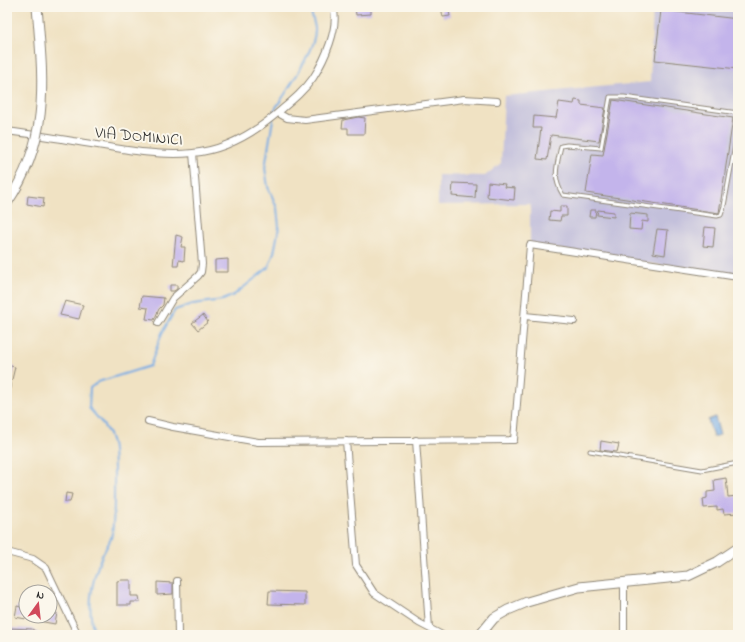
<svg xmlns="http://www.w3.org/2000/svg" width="745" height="642" font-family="'Indie Flower',sans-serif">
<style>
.industrial{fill:#c3c0db}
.water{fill:#77ace4;stroke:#516c88}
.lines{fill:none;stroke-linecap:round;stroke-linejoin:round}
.stream{stroke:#77ace4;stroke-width:2}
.building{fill:#c3b4eb}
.lane-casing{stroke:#8e8677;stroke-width:5}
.street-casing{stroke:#8e8677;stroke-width:8}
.secondary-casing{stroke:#8e8677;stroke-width:11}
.lane{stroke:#fff;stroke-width:3}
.street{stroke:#fff;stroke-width:6}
.secondary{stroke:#fff;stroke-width:9}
.secondary-bridge-casing{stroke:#8e8677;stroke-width:11;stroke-linecap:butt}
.secondary-bridge{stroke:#fff;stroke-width:9}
.labels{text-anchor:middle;stroke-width:4;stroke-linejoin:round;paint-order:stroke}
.street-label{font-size:16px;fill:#2b2b2b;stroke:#fbf7ec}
</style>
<rect width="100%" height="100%" fill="#fbf7ec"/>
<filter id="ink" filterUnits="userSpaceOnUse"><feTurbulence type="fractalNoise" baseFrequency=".025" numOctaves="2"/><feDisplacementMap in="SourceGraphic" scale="8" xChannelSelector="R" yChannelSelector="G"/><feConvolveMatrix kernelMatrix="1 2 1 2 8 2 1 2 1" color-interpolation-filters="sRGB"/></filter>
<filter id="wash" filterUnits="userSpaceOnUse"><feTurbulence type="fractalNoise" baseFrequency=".012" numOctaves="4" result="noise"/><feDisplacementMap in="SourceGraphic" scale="16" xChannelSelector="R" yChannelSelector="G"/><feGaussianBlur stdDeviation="0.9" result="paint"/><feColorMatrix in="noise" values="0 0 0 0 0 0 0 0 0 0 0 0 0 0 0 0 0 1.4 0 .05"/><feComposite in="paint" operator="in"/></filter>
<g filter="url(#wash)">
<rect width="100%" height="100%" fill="#f0e2c3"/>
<path class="industrial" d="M 653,7 L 738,7 L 738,277 L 530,245 L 530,204 L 438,205 L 438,175 L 485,176 L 501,163 L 504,96 L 650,82 Z"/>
<path class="water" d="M 715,417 L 720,435 L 713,437 L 708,420 Z"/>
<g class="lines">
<path class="stream" d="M 274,114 L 275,109 C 286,93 317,48 315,28 C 314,21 311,14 309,7
M 95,635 C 87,612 91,585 99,563 C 102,554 108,546 111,538 C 115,524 115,458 112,443 C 108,428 98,418 89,408 L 90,388 L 98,382 L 150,366 L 162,333 L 175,310 L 193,304 L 223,300 L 234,295 L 268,268 L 274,253 L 279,227 L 277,208 L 268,187 L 265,168 L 273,119"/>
</g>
<g id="blocks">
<path class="building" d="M 355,7 L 371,7 L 371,14 L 356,15 Z
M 441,7 L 448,7 L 450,16 L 443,17 Z
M 661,10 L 738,19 L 738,69 L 655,60 Z
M 575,100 L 581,101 L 581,105 L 605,108 L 599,141 L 551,135 L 547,160 L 537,159 L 541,128 L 533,128 L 534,116 L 556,118 L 559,102 L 574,104 Z
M 613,100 L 733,118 L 719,213 L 586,193 L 592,154 L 603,155 Z
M 358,117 L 365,118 L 364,134 L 348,134 L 348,128 L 342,128 L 343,120 Z
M 488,182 L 505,184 L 504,187 L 515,188 L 514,200 L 487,197 Z
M 453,183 L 476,184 L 475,198 L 452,196 Z
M 28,196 L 44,198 L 43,207 L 27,204 Z
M 560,206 L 567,206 L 567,216 L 561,216 L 560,221 L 549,220 L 550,211 L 560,212 Z
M 590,210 L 596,210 L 595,217 L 589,217 Z
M 598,210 L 614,212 L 614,217 L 597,215 Z
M 630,213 L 648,215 L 648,222 L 642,221 L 641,230 L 629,229 Z
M 705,227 L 715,228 L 713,247 L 703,246 Z
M 657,229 L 668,230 L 665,255 L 653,253 Z
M 176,235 L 183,237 L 181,247 L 185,247 L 184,261 L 179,260 L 178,266 L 173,266 Z
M 228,259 L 228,272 L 215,272 L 215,260 Z
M 170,285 L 177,285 L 177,289 L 174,291 L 170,291 Z
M 142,296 L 164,298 L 163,305 L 159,309 L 154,320 L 146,319 L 148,308 L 140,307 Z
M 65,301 L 83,305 L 79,319 L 60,315 Z
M 203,315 L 208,322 L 198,330 L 192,323 Z
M 7,365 L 15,367 L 9,392 L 7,392 Z
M 601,441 L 619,444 L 617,452 L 600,450 Z
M 726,478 L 728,497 L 738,496 L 738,513 L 724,514 L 723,509 L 717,510 L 717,507 L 704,508 L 703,499 L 707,498 L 707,492 L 715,491 L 714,480 Z
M 66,493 L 72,494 L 70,502 L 65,502 Z
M 122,580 L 131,580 L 131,596 L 139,596 L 140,602 L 131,602 L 131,605 L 117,605 L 117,581 Z
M 157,582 L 173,583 L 173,594 L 157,595 Z
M 269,591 L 305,592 L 305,605 L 268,604 Z
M 17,606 L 26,608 L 26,619 L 15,617 Z
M 50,612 L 57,613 L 55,624 L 27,619 L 27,616 L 50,616 Z
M 8,628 L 32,629 L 41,635 L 8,635 Z"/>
</g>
</g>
<g filter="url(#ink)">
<use href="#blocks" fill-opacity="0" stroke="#8e8677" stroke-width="1"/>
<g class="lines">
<g class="lane-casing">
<path id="lane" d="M 738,113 L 624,97 L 610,97 L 601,148 L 567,145 L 561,146 C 557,165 552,178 563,195 L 717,216 L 721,215 L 724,206 L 738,129
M 590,451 L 702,470 L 738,463"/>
</g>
<g class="street-casing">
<path id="street" d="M 278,113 L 287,118 L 305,120 L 464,99 L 497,101
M 7,131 C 29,134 51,137 73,141 C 112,147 153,157 193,153 C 226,150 257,131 281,110 C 293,100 304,91 313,78 C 324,61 340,27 333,7
M 525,316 L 574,321
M 158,323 L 173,298 L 198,276 L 201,272 L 202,264 L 193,153
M 148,421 L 173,427 L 258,442 L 514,440 L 530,245 L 738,277
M 416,440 L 429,628
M 346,441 L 356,565 L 374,593 L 419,623 L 442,635
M 7,552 L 33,559 L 46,568 L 78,635
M 177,581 L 178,635
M 624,635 L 624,582"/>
</g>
<g class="secondary-casing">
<path id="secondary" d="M 480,635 L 494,618 L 508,610 L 527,602 L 579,587 L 688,576 L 717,562 L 738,548"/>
</g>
<use href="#lane" class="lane"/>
<use href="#street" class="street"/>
<use href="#secondary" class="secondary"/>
<g class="secondary-bridge-casing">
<path id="secondary-bridge" d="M 7,203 C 51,138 43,80 37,7"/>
</g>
<use href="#secondary-bridge" class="secondary-bridge"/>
</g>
</g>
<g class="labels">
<g class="street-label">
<text transform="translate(139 135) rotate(5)" y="6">VIA DOMINICI</text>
</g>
</g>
<rect width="745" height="642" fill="none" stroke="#fbf7ec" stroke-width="24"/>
<g transform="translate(38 604) rotate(15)"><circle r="19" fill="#fbf7ec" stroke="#a8a59f"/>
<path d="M0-3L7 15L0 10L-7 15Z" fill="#d1495b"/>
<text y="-6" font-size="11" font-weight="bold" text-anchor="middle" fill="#2b2b2b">N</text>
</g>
</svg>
